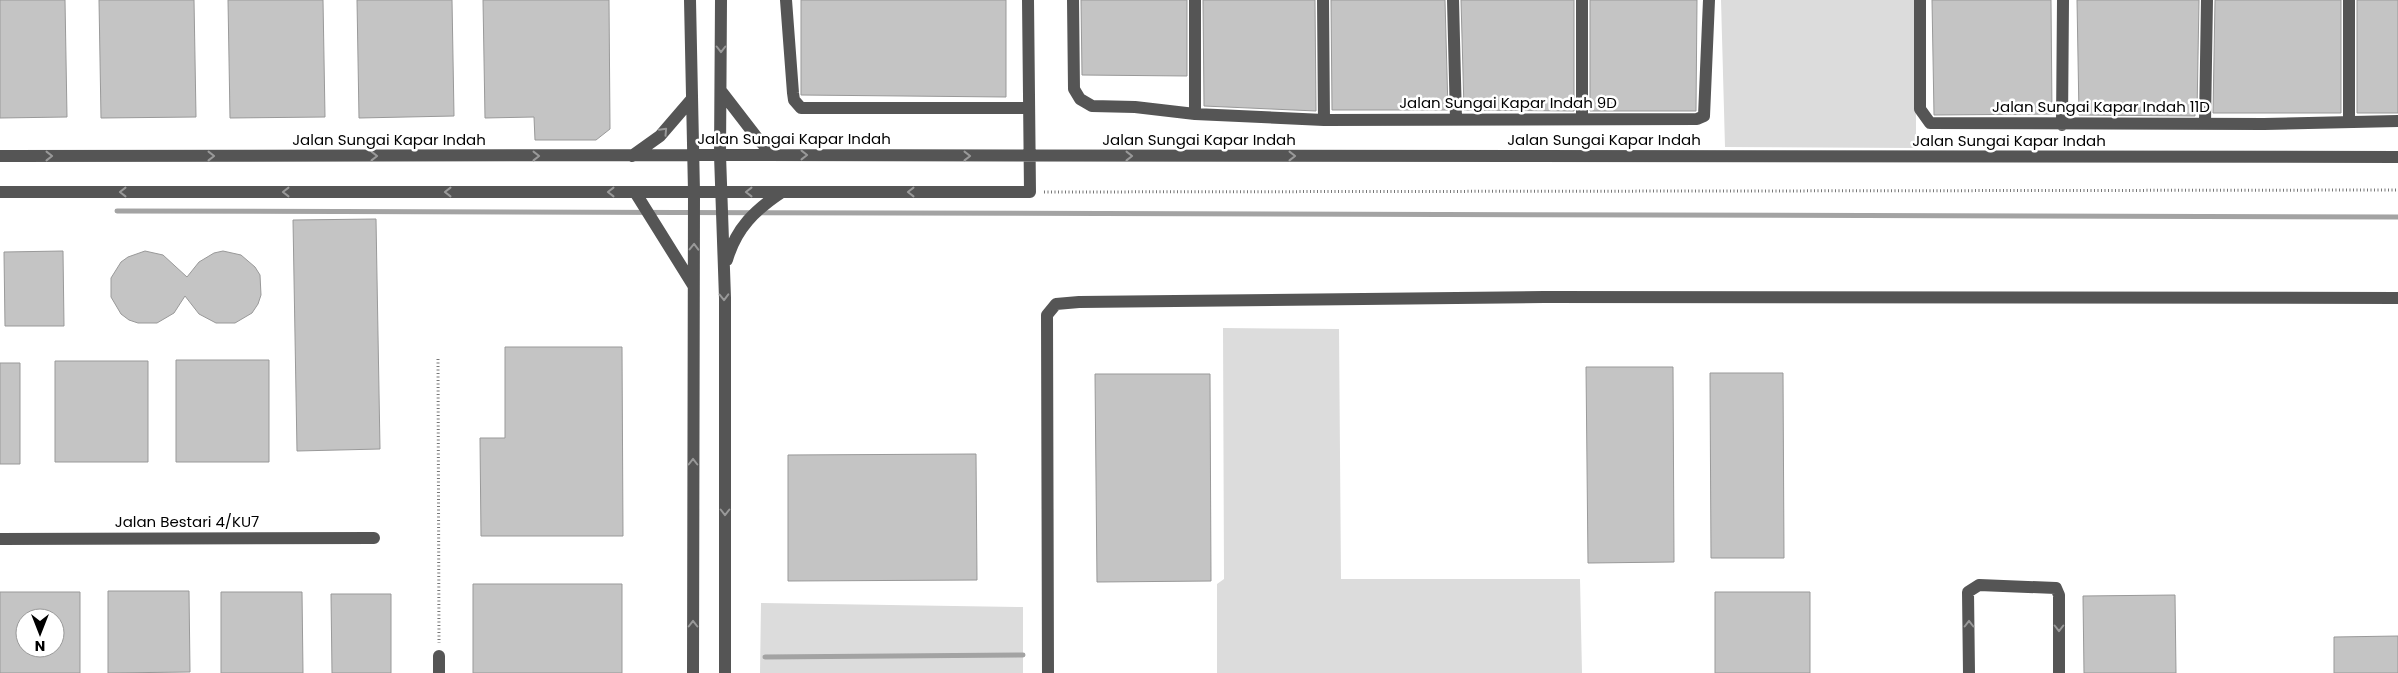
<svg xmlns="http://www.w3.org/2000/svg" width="2398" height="673" font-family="Poppins,sans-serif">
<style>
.green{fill:#dcdcdc}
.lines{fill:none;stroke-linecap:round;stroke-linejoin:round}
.stream{stroke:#a3a3a3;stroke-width:5}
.building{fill:#c4c4c4;stroke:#999;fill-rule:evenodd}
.path{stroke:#777;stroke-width:3;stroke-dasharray:1 2.5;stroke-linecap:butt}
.minor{stroke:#555;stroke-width:12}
.oneway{stroke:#999}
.labels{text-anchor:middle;stroke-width:5;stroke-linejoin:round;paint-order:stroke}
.street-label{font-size:15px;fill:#000;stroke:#fff}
</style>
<rect width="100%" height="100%" fill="#fff"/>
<path class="green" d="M 1721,0 L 1916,0 L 1916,148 L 1725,147 Z
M 1223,328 L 1339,329 L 1341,579 L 1580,579 L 1582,673 L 1217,673 L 1217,584 L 1224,579 Z
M 761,603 L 1023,607 L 1023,673 L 760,673 Z"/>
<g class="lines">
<path class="stream" d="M 117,211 L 2398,217
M 765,657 L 1023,655"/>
</g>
<path class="building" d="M 0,0 L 65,0 L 67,117 L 0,118 Z
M 99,0 L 194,0 L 196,117 L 101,118 Z
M 228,0 L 323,0 L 325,117 L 230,118 Z
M 357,0 L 452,0 L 454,116 L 359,118 Z
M 483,0 L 609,0 L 610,129 L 596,140 L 535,140 L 534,117 L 485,118 Z
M 801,0 L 1006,0 L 1006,97 L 801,95 Z
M 1081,0 L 1187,0 L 1187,76 L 1082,75 Z
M 1203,0 L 1315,0 L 1316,111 L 1204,106 Z
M 1331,0 L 1445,0 L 1448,110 L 1332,110 Z
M 1461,0 L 1574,0 L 1574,111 L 1464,110 Z
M 1590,0 L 1697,0 L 1696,111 L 1590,111 Z
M 1932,0 L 2051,0 L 2052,114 L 1934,115 Z
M 2077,0 L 2199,0 L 2197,113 L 2195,113 L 2195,116 L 2079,115 Z
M 2215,0 L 2341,0 L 2341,113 L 2213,113 Z
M 2357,0 L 2398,0 L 2398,113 L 2357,113 Z
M 376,219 L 380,449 L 297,451 L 293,220 Z
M 63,251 L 64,326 L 5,326 L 4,252 Z
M 145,251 L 163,255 L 187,277 L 199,262 L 214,253 L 223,251 L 241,255 L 255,267 L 260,275 L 261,295 L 258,304 L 252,313 L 235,323 L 216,323 L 199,314 L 185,296 L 174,313 L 157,323 L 138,323 L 129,320 L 121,314 L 111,297 L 111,278 L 121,262 L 128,257 Z
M 505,347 L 622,347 L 623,536 L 481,536 L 480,438 L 505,438 Z
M 176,360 L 269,360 L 269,462 L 176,462 Z
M 55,361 L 148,361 L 148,462 L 55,462 Z
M 0,363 L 20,363 L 20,464 L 0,464 Z
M 1586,367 L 1673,367 L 1674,562 L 1588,563 Z
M 1710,373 L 1783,373 L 1784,558 L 1711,558 Z
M 1095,374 L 1210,374 L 1211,581 L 1097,582 Z
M 976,454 L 977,580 L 788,581 L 788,455 Z
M 473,584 L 622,584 L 622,673 L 473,673 Z
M 108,591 L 189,591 L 190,672 L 108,673 Z
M 0,592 L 80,592 L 80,673 L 0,673 ZM 25,618 L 55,618 L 55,648 L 25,648 Z
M 221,592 L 302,592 L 303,673 L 221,673 Z
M 1715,592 L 1810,592 L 1810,673 L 1715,673 Z
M 331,594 L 391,594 L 391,673 L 332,673 Z
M 2175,595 L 2176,673 L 2084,673 L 2083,596 Z
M 2398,636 L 2398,673 L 2334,673 L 2334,637 Z"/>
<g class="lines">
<path class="path" d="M 1044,192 L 2398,190
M 438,359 L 439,643"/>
<path class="minor" d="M 690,0 L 694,192 L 693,673
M 721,0 L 720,155 L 725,298 L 725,673
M 786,0 L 793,93 L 794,100 L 801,108 L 1029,108
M 1073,0 L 1074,89 L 1080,99 L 1092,106 L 1135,107 L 1195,114 L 1324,120 L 1697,119 L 1704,116 L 1709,0
M 1195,0 L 1195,114
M 1323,0 L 1324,120
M 1453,0 L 1456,119
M 1582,0 L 1582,119
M 1920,0 L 1920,109 L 1930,123 L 2264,124 L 2398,121
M 721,91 L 758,139 L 773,155
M 2349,122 L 2349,0
M 2205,123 L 2207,0
M 2062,125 L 2063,0
M 0,156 L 692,155 L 2398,157
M 632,156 L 660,136 L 691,100
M 0,192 L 1030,192 L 1028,0
M 635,192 L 693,285
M 727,260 C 736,228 755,210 782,192
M 0,539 L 374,538
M 439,673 L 439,656
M 1048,673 L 1047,315 L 1056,304 L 1079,302 L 1544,297 L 2398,298
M 1969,673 L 1968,592 L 1979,585 L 2056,588 L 2059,595 L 2059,673"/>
</g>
<defs><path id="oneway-chevron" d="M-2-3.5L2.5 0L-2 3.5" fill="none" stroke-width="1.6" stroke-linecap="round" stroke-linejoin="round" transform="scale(1.25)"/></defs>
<g class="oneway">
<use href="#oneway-chevron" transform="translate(721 49) rotate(90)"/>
<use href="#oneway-chevron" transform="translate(664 131) rotate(-47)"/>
<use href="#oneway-chevron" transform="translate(804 155)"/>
<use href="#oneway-chevron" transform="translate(49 156)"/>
<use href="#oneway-chevron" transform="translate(211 156)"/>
<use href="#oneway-chevron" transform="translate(374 156)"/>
<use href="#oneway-chevron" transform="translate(536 156)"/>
<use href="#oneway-chevron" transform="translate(967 156)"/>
<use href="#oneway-chevron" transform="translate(1129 156)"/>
<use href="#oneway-chevron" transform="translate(1292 156)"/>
<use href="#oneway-chevron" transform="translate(123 192) rotate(180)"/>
<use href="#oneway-chevron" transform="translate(286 192) rotate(180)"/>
<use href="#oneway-chevron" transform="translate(448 192) rotate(180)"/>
<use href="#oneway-chevron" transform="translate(611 192) rotate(180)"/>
<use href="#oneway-chevron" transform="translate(749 192) rotate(-180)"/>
<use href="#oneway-chevron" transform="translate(911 192) rotate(180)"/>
<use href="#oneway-chevron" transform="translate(694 247) rotate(-89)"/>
<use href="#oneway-chevron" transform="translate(724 297) rotate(89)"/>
<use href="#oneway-chevron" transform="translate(693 462) rotate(-90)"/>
<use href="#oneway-chevron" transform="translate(725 512) rotate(90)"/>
<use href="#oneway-chevron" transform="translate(693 624) rotate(-90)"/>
<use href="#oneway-chevron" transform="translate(1969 624) rotate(-90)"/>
<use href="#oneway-chevron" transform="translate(2059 628) rotate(90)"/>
</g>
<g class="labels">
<g class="street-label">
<text x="1508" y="108">Jalan Sungai Kapar Indah 9D</text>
<text x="2101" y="112">Jalan Sungai Kapar Indah 11D</text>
<text x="794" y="144">Jalan Sungai Kapar Indah</text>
<text x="389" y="145">Jalan Sungai Kapar Indah</text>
<text x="1199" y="145">Jalan Sungai Kapar Indah</text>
<text x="1604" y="145">Jalan Sungai Kapar Indah</text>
<text x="2009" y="146">Jalan Sungai Kapar Indah</text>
<text x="187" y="527">Jalan Bestari 4/KU7</text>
</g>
</g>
<g transform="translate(40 633) rotate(180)"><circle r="24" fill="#ffffff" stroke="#999999"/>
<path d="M0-4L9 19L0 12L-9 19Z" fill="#000000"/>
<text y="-8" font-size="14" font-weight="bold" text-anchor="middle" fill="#000000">N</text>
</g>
</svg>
